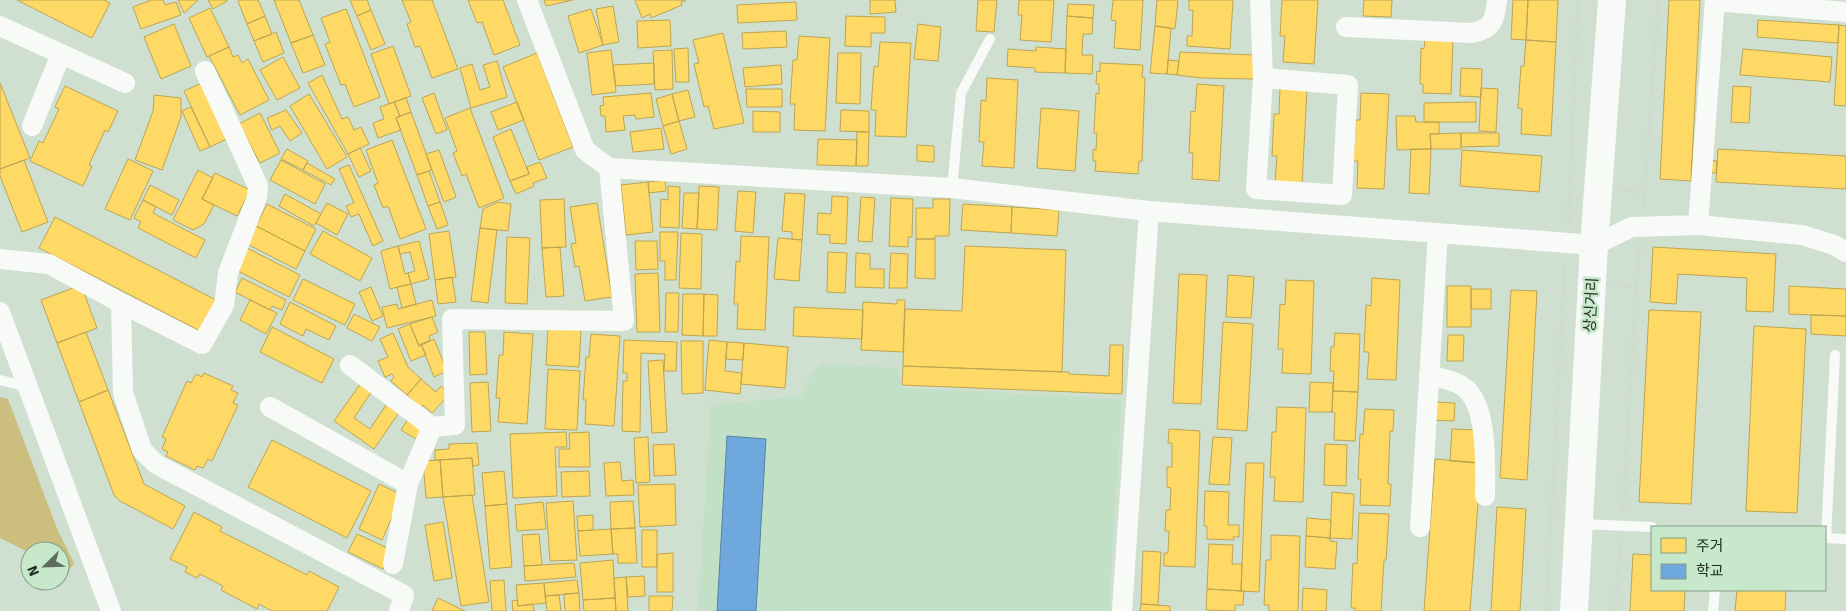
<svg xmlns="http://www.w3.org/2000/svg" width="1846" height="611" font-family="Signika,'Noto Sans KR',sans-serif">
<style>
.built{fill:#c2e0c6}
.forest{fill:#ccbe7e}
.homes{fill:#ffd966;stroke:#bca552}
.schools{fill:#6fa8dc;stroke:#5783a4}
.lines{fill:none;stroke-linecap:round;stroke-linejoin:round}
.path{stroke:#d0d6d1;stroke-width:3;stroke-dasharray:2.5 2.5;stroke-linecap:butt}
.service{stroke:#f8faf8;stroke-width:10}
.minor{stroke:#f8faf8;stroke-width:20}
.secondary{stroke:#f8faf8;stroke-width:28}
.labels{text-anchor:middle;stroke-width:5;stroke-linejoin:round;paint-order:stroke}
.street-label{font-size:15px;fill:#202d22;stroke:#c7e8cb}
</style>
<rect width="100%" height="100%" fill="#cfe0d1"/>
<path class="built" d="M 821,364 L 899,368 L 901,388 L 1122,399 L 1109,610 L 698,611 L 711,405 L 802,396 L 809,378 Z"/>
<path class="forest" d="M 0,397 L 8,399 L 58,531 L 74,563 L 68,572 L 60,568 L 60,551 L 30,551 L 30,553 L 0,538 Z"/>
<path class="homes" d="M 17,0 L 104,0 L 110,3 L 92,38 Z
M 151,0 L 163,0 L 165,5 L 176,2 L 181,15 L 141,29 L 133,7 Z
M 178,0 L 198,0 L 184,13 Z
M 208,0 L 227,0 L 227,1 L 213,9 Z
M 239,0 L 258,0 L 265,16 L 247,24 L 238,1 Z
M 274,0 L 299,0 L 313,35 L 291,43 Z
M 350,0 L 367,0 L 371,10 L 357,16 Z
M 402,0 L 432,0 L 458,69 L 432,78 L 420,46 L 415,47 L 407,24 L 411,22 Z
M 468,0 L 503,0 L 520,45 L 494,55 L 482,22 L 477,23 Z
M 544,0 L 573,0 L 546,6 Z
M 635,0 L 686,0 L 681,2 L 682,5 L 651,18 L 650,14 L 642,18 Z
M 870,0 L 895,0 L 896,12 L 870,14 Z
M 978,0 L 997,0 L 994,32 L 976,31 Z
M 1019,0 L 1054,0 L 1051,42 L 1020,40 L 1022,15 L 1018,15 Z
M 1113,0 L 1143,0 L 1140,50 L 1114,48 L 1116,21 L 1111,20 Z
M 1157,0 L 1178,0 L 1175,29 L 1155,26 Z
M 1189,0 L 1233,0 L 1230,49 L 1187,46 L 1187,36 L 1192,36 L 1193,10 L 1189,10 Z
M 1282,0 L 1318,0 L 1314,64 L 1283,62 L 1285,36 L 1280,36 Z
M 1364,0 L 1392,0 L 1391,17 L 1363,16 Z
M 1513,0 L 1528,0 L 1526,40 L 1511,39 Z
M 1528,0 L 1558,0 L 1556,42 L 1526,40 Z
M 1669,0 L 1700,0 L 1691,181 L 1660,179 Z
M 796,2 L 797,20 L 738,23 L 737,5 Z
M 1068,4 L 1094,5 L 1093,18 L 1067,16 Z
M 613,6 L 619,42 L 603,45 L 596,9 Z
M 210,8 L 229,47 L 207,57 L 189,18 Z
M 346,9 L 380,97 L 354,107 L 345,84 L 341,85 L 325,44 L 330,42 L 321,18 Z
M 591,9 L 603,45 L 579,53 L 568,16 Z
M 371,10 L 385,44 L 371,50 L 357,16 Z
M 265,16 L 272,34 L 254,41 L 247,24 Z
M 846,16 L 885,17 L 885,33 L 871,33 L 871,47 L 845,46 Z
M 1067,16 L 1093,18 L 1092,34 L 1083,34 L 1082,55 L 1093,55 L 1092,74 L 1065,73 Z
M 670,20 L 671,46 L 638,48 L 637,21 Z
M 1758,20 L 1839,25 L 1838,43 L 1757,37 Z
M 174,24 L 191,66 L 161,79 L 144,37 Z
M 918,24 L 941,27 L 938,61 L 914,59 Z
M 1839,25 L 1846,26 L 1846,106 L 1834,105 Z
M 1155,26 L 1171,28 L 1167,74 L 1150,73 Z
M 786,31 L 787,47 L 743,49 L 742,33 Z
M 276,32 L 284,53 L 263,62 L 254,41 Z
M 723,33 L 744,123 L 714,129 L 708,106 L 704,107 L 694,64 L 699,63 L 693,40 Z
M 313,35 L 325,65 L 303,73 L 291,43 Z
M 799,36 L 830,38 L 825,131 L 794,130 L 795,104 L 790,104 L 793,60 L 797,60 Z
M 1425,39 L 1453,40 L 1451,94 L 1423,93 L 1423,84 L 1420,84 L 1421,48 L 1424,49 Z
M 1526,40 L 1556,42 L 1551,136 L 1521,134 L 1522,109 L 1518,108 L 1521,66 L 1524,66 Z
M 880,42 L 911,43 L 906,137 L 875,136 L 876,110 L 871,110 L 874,66 L 878,67 Z
M 393,46 L 411,96 L 389,104 L 371,54 Z
M 229,47 L 233,57 L 238,55 L 242,63 L 248,59 L 269,100 L 240,115 L 209,56 Z
M 1036,47 L 1066,49 L 1065,73 L 1035,72 L 1035,68 L 1007,66 L 1008,49 L 1036,51 Z
M 688,48 L 689,82 L 676,82 L 674,49 Z
M 1743,49 L 1832,57 L 1830,82 L 1740,75 Z
M 611,50 L 616,92 L 592,95 L 587,53 Z
M 672,50 L 673,89 L 655,90 L 653,51 Z
M 1180,52 L 1254,55 L 1254,79 L 1201,78 L 1177,75 Z
M 537,53 L 573,147 L 539,160 L 503,67 Z
M 838,53 L 861,53 L 860,104 L 836,103 Z
M 283,57 L 300,88 L 277,100 L 260,70 Z
M 1168,60 L 1179,61 L 1177,75 L 1167,74 Z
M 497,61 L 507,97 L 471,108 L 460,68 L 472,64 L 480,90 L 490,87 L 483,65 Z
M 654,63 L 654,84 L 616,86 L 613,65 Z
M 1100,63 L 1143,65 L 1142,77 L 1145,78 L 1142,161 L 1139,161 L 1138,174 L 1095,171 L 1096,161 L 1093,161 L 1093,149 L 1096,150 L 1097,133 L 1094,133 L 1096,93 L 1099,94 L 1099,84 L 1096,84 L 1097,71 L 1100,72 Z
M 781,65 L 782,84 L 745,87 L 743,68 Z
M 1461,68 L 1482,69 L 1481,97 L 1460,96 Z
M 322,75 L 342,119 L 348,117 L 354,130 L 361,127 L 369,144 L 348,154 L 308,83 Z
M 987,78 L 1018,80 L 1014,168 L 982,166 L 984,142 L 979,142 L 981,100 L 986,101 Z
M 204,82 L 229,138 L 210,147 L 184,91 Z
M 0,83 L 30,158 L 0,169 Z
M 1197,84 L 1224,86 L 1219,181 L 1192,179 L 1193,153 L 1189,153 L 1191,111 L 1195,112 Z
M 65,86 L 118,111 L 108,132 L 105,130 L 89,165 L 92,166 L 83,186 L 30,161 L 39,141 L 43,143 L 59,109 L 55,107 Z
M 1733,86 L 1751,87 L 1749,123 L 1731,122 Z
M 1280,88 L 1307,89 L 1302,184 L 1275,182 L 1277,156 L 1272,156 L 1274,114 L 1279,114 Z
M 1481,88 L 1498,89 L 1496,132 L 1479,131 Z
M 746,89 L 782,89 L 782,107 L 747,107 Z
M 688,90 L 695,117 L 679,121 L 672,94 Z
M 434,93 L 447,130 L 436,134 L 422,98 Z
M 651,93 L 654,117 L 636,119 L 635,115 L 623,116 L 625,130 L 606,132 L 605,116 L 601,116 L 600,106 L 604,105 L 603,97 Z
M 1361,93 L 1389,94 L 1384,189 L 1357,188 L 1358,161 L 1353,161 L 1356,120 L 1360,120 Z
M 309,94 L 347,157 L 327,169 L 290,106 Z
M 672,94 L 679,121 L 663,126 L 656,99 Z
M 154,95 L 181,98 L 181,117 L 162,170 L 135,160 L 153,111 Z
M 406,98 L 411,112 L 400,116 L 394,102 Z
M 394,102 L 400,116 L 396,118 L 401,130 L 378,138 L 373,123 L 384,119 L 380,107 Z
M 517,102 L 524,120 L 498,130 L 491,112 Z
M 1476,102 L 1476,122 L 1424,122 L 1424,103 Z
M 191,107 L 210,147 L 200,151 L 182,111 Z
M 470,108 L 504,198 L 479,208 L 466,174 L 462,176 L 453,153 L 457,151 L 445,118 Z
M 1041,108 L 1079,111 L 1075,171 L 1037,168 Z
M 286,110 L 302,133 L 290,141 L 280,126 L 272,130 L 267,118 Z
M 841,110 L 869,111 L 869,132 L 840,131 Z
M 753,111 L 780,112 L 780,132 L 753,132 Z
M 411,112 L 432,170 L 417,175 L 396,118 Z
M 260,113 L 280,153 L 260,163 L 239,124 Z
M 1396,116 L 1415,116 L 1416,122 L 1439,122 L 1439,134 L 1430,134 L 1431,149 L 1397,150 Z
M 679,121 L 687,149 L 671,154 L 663,126 Z
M 661,128 L 664,149 L 633,152 L 630,132 Z
M 511,129 L 529,174 L 510,181 L 493,137 Z
M 857,132 L 869,132 L 868,166 L 856,166 Z
M 1461,133 L 1499,133 L 1499,146 L 1461,147 Z
M 1461,133 L 1461,149 L 1431,149 L 1430,134 Z
M 818,139 L 857,140 L 856,166 L 817,165 Z
M 392,140 L 426,229 L 400,239 L 388,206 L 383,208 L 374,185 L 378,183 L 366,150 Z
M 917,145 L 934,146 L 934,162 L 917,161 Z
M 360,148 L 371,171 L 359,177 L 348,154 Z
M 287,149 L 308,161 L 303,170 L 281,159 Z
M 1411,149 L 1431,149 L 1429,194 L 1409,193 Z
M 1718,149 L 1846,156 L 1846,189 L 1716,182 Z
M 439,150 L 456,197 L 444,202 L 426,154 Z
M 1462,150 L 1542,156 L 1539,192 L 1460,186 Z
M 128,159 L 153,171 L 130,220 L 105,209 Z
M 1692,159 L 1717,161 L 1716,173 L 1691,172 Z
M 24,160 L 48,222 L 22,232 L 0,176 L 0,169 Z
M 281,160 L 325,184 L 315,204 L 270,180 Z
M 540,162 L 547,178 L 533,183 L 534,186 L 516,194 L 510,181 L 529,174 L 527,167 Z
M 307,163 L 335,179 L 331,185 L 303,170 Z
M 349,165 L 383,241 L 373,246 L 359,214 L 351,217 L 346,206 L 354,203 L 339,169 Z
M 198,170 L 213,178 L 202,199 L 214,205 L 204,224 L 193,230 L 173,220 Z
M 429,171 L 440,202 L 428,206 L 417,175 Z
M 215,173 L 250,190 L 237,216 L 202,199 Z
M 665,180 L 666,191 L 649,193 L 648,182 Z
M 648,182 L 653,232 L 626,235 L 621,185 Z
M 150,185 L 179,200 L 172,215 L 143,200 Z
M 668,186 L 680,187 L 679,228 L 660,227 L 661,199 L 668,200 Z
M 699,186 L 719,187 L 717,230 L 697,229 Z
M 738,191 L 756,192 L 753,233 L 735,231 Z
M 684,193 L 699,193 L 697,229 L 682,228 Z
M 785,193 L 805,194 L 802,240 L 792,239 L 792,232 L 782,231 Z
M 285,194 L 321,214 L 314,226 L 279,206 Z
M 832,196 L 848,197 L 846,244 L 830,243 L 830,235 L 817,234 L 818,213 L 831,214 Z
M 861,197 L 875,198 L 872,242 L 858,241 Z
M 891,198 L 913,199 L 912,237 L 908,237 L 908,247 L 889,246 Z
M 564,199 L 566,247 L 542,248 L 540,200 Z
M 933,199 L 950,199 L 949,236 L 935,236 L 935,239 L 916,239 L 916,208 L 933,208 Z
M 143,200 L 156,207 L 153,213 L 205,240 L 196,258 L 138,228 L 141,222 L 134,218 Z
M 440,202 L 448,225 L 437,229 L 428,206 Z
M 498,202 L 511,204 L 508,231 L 480,228 L 483,209 Z
M 327,203 L 348,214 L 337,235 L 316,223 Z
M 597,203 L 612,297 L 585,301 L 579,266 L 575,267 L 571,244 L 576,243 L 570,207 Z
M 267,204 L 316,229 L 305,251 L 256,226 Z
M 963,204 L 1012,207 L 1011,233 L 961,230 Z
M 1012,207 L 1059,210 L 1057,236 L 1011,233 Z
M 55,217 L 220,302 L 204,333 L 39,248 Z
M 256,226 L 305,251 L 296,269 L 247,244 Z
M 480,228 L 497,230 L 488,303 L 471,301 Z
M 323,231 L 372,258 L 360,281 L 310,254 Z
M 449,231 L 456,277 L 435,280 L 429,234 Z
M 660,232 L 678,232 L 676,280 L 665,280 L 665,261 L 660,261 Z
M 681,233 L 702,234 L 701,289 L 679,288 Z
M 741,236 L 769,237 L 765,330 L 737,329 L 738,304 L 734,304 L 736,261 L 740,262 Z
M 507,237 L 530,238 L 527,304 L 505,303 Z
M 778,238 L 802,240 L 799,281 L 774,279 Z
M 916,239 L 935,239 L 935,279 L 915,278 Z
M 419,241 L 429,279 L 411,284 L 408,273 L 415,271 L 410,252 L 400,254 L 398,246 Z
M 635,241 L 657,241 L 658,269 L 636,270 Z
M 398,246 L 405,274 L 408,273 L 411,284 L 390,289 L 381,251 Z
M 965,246 L 1066,250 L 1062,372 L 903,366 L 905,309 L 962,311 Z
M 245,247 L 300,275 L 289,297 L 234,269 Z
M 560,247 L 564,296 L 546,297 L 542,248 Z
M 1653,247 L 1776,254 L 1773,312 L 1746,311 L 1747,278 L 1678,274 L 1676,304 L 1650,302 Z
M 828,252 L 847,253 L 845,293 L 827,292 Z
M 856,253 L 870,254 L 870,269 L 884,269 L 884,288 L 855,287 Z
M 891,253 L 908,254 L 907,288 L 889,288 Z
M 658,273 L 660,332 L 637,332 L 635,274 Z
M 1179,274 L 1207,275 L 1201,404 L 1173,403 Z
M 1228,275 L 1254,277 L 1251,318 L 1226,317 Z
M 452,277 L 456,302 L 438,304 L 435,280 Z
M 242,278 L 286,300 L 282,310 L 272,306 L 270,310 L 235,292 Z
M 1372,278 L 1400,280 L 1396,380 L 1367,379 L 1369,352 L 1364,352 L 1366,305 L 1371,306 Z
M 303,279 L 355,304 L 345,325 L 293,300 Z
M 1286,280 L 1314,281 L 1311,374 L 1282,373 L 1283,349 L 1278,349 L 1280,304 L 1285,305 Z
M 411,284 L 416,304 L 402,308 L 397,287 Z
M 81,285 L 97,328 L 57,343 L 41,300 Z
M 1447,286 L 1471,286 L 1471,327 L 1447,327 Z
M 1789,286 L 1846,289 L 1846,316 L 1789,314 Z
M 371,287 L 383,316 L 372,321 L 359,292 Z
M 1471,289 L 1491,289 L 1491,309 L 1471,309 Z
M 1511,290 L 1537,291 L 1527,480 L 1500,478 Z
M 666,293 L 679,293 L 678,332 L 665,332 Z
M 683,294 L 704,294 L 703,336 L 682,335 Z
M 704,294 L 718,295 L 717,336 L 703,336 Z
M 250,300 L 277,313 L 266,334 L 240,320 Z
M 432,300 L 436,316 L 387,328 L 382,307 L 397,304 L 398,309 Z
M 897,300 L 905,300 L 903,352 L 861,350 L 863,302 L 897,304 Z
M 290,302 L 336,326 L 329,340 L 306,329 L 303,336 L 280,324 Z
M 794,307 L 863,310 L 862,339 L 793,336 Z
M 1649,310 L 1701,312 L 1691,504 L 1639,502 Z
M 354,314 L 380,327 L 372,341 L 347,328 Z
M 1811,315 L 1846,316 L 1846,336 L 1811,334 Z
M 432,317 L 438,332 L 429,336 L 430,341 L 419,346 L 410,324 Z
M 1223,322 L 1253,324 L 1247,431 L 1217,429 Z
M 410,324 L 419,346 L 421,344 L 426,355 L 411,361 L 398,329 Z
M 1754,326 L 1806,329 L 1797,513 L 1746,511 Z
M 272,327 L 334,359 L 322,383 L 260,352 Z
M 548,327 L 581,329 L 579,367 L 546,365 Z
M 86,332 L 108,390 L 79,402 L 57,343 Z
M 469,332 L 485,332 L 487,374 L 470,375 Z
M 504,332 L 533,334 L 527,424 L 498,422 L 500,398 L 496,398 L 499,355 L 503,355 Z
M 393,333 L 408,367 L 421,379 L 407,395 L 391,381 L 394,377 L 392,374 L 385,377 L 378,361 L 388,357 L 380,339 Z
M 1335,333 L 1360,334 L 1358,392 L 1333,391 L 1334,371 L 1330,371 L 1331,347 L 1334,347 Z
M 591,334 L 620,336 L 614,426 L 585,424 L 586,400 L 583,400 L 586,357 L 589,357 Z
M 1448,335 L 1464,335 L 1463,361 L 1447,361 Z
M 434,339 L 447,371 L 434,377 L 421,344 Z
M 624,340 L 677,342 L 676,371 L 664,371 L 665,354 L 641,353 L 640,432 L 622,431 L 623,381 L 627,381 L 627,373 L 623,373 Z
M 709,340 L 727,342 L 725,371 L 742,373 L 740,394 L 705,390 Z
M 681,341 L 703,341 L 703,393 L 682,394 Z
M 727,342 L 744,343 L 743,360 L 726,359 Z
M 744,343 L 788,347 L 785,388 L 741,384 Z
M 1110,345 L 1123,345 L 1122,394 L 902,385 L 903,366 L 1069,372 L 1069,374 L 1109,376 Z
M 663,360 L 667,432 L 652,433 L 648,361 Z
M 548,369 L 580,371 L 577,430 L 545,429 Z
M 204,373 L 233,386 L 231,390 L 238,393 L 233,403 L 238,405 L 212,461 L 208,459 L 203,468 L 197,466 L 195,470 L 166,456 L 168,452 L 162,449 L 166,439 L 162,437 L 187,381 L 191,383 L 196,374 L 202,377 Z
M 421,379 L 436,392 L 441,386 L 450,394 L 432,413 L 423,405 L 421,408 L 407,395 Z
M 488,382 L 491,431 L 472,432 L 470,383 Z
M 1310,382 L 1333,383 L 1332,412 L 1309,412 Z
M 361,383 L 372,391 L 354,418 L 370,429 L 388,402 L 400,411 L 374,449 L 334,421 Z
M 108,390 L 144,484 L 185,506 L 173,529 L 120,501 L 114,495 L 79,402 Z
M 1333,391 L 1358,392 L 1355,441 L 1334,440 L 1335,413 L 1332,412 Z
M 1433,402 L 1455,403 L 1454,421 L 1431,420 Z
M 1277,407 L 1306,408 L 1303,502 L 1274,501 L 1275,477 L 1270,477 L 1272,432 L 1276,432 Z
M 1365,409 L 1394,410 L 1393,431 L 1390,431 L 1388,484 L 1391,484 L 1390,506 L 1360,505 L 1361,479 L 1358,479 L 1360,434 L 1363,435 Z
M 410,416 L 426,426 L 418,440 L 401,430 Z
M 1169,429 L 1200,431 L 1195,567 L 1164,566 L 1164,553 L 1168,553 L 1169,531 L 1165,531 L 1166,510 L 1170,510 L 1171,488 L 1167,487 L 1167,467 L 1172,467 L 1172,443 L 1168,443 Z
M 1452,429 L 1479,430 L 1476,463 L 1450,461 Z
M 566,432 L 567,447 L 555,447 L 557,496 L 513,498 L 510,434 Z
M 589,432 L 590,467 L 559,467 L 559,449 L 570,449 L 569,433 Z
M 648,437 L 650,482 L 636,483 L 634,438 Z
M 1213,437 L 1232,438 L 1229,485 L 1209,484 Z
M 272,440 L 371,491 L 347,538 L 248,487 Z
M 477,443 L 479,465 L 473,466 L 472,458 L 435,460 L 435,450 L 449,449 L 449,444 Z
M 674,444 L 676,475 L 654,476 L 653,445 Z
M 1325,444 L 1347,445 L 1346,486 L 1324,485 Z
M 472,458 L 475,495 L 443,497 L 440,460 Z
M 1435,459 L 1481,463 L 1470,611 L 1424,611 Z
M 440,460 L 443,497 L 426,498 L 423,461 Z
M 620,462 L 622,481 L 633,480 L 634,495 L 606,496 L 604,463 Z
M 1246,463 L 1264,463 L 1259,592 L 1241,591 Z
M 504,471 L 507,504 L 485,506 L 482,473 Z
M 589,471 L 590,496 L 562,497 L 561,472 Z
M 379,484 L 402,495 L 382,540 L 359,529 Z
M 675,484 L 676,525 L 640,527 L 638,485 Z
M 1205,491 L 1229,492 L 1228,525 L 1239,525 L 1239,537 L 1233,537 L 1234,540 L 1207,539 L 1207,526 L 1204,526 Z
M 1332,492 L 1354,494 L 1352,539 L 1330,538 Z
M 472,495 L 489,602 L 461,606 L 443,497 Z
M 573,501 L 577,560 L 550,561 L 546,503 Z
M 633,501 L 635,528 L 611,529 L 610,502 Z
M 543,502 L 546,529 L 517,531 L 515,505 Z
M 507,504 L 512,567 L 490,569 L 485,506 Z
M 1497,507 L 1526,509 L 1520,611 L 1491,611 Z
M 194,512 L 222,527 L 220,531 L 307,575 L 309,571 L 339,587 L 327,611 L 272,611 L 259,604 L 257,609 L 221,590 L 223,586 L 200,574 L 197,578 L 185,572 L 187,567 L 170,559 Z
M 1359,513 L 1389,514 L 1386,560 L 1384,560 L 1381,611 L 1355,611 L 1355,608 L 1351,608 L 1353,563 L 1357,564 Z
M 593,515 L 593,530 L 578,531 L 577,516 Z
M 1307,518 L 1331,520 L 1330,538 L 1306,536 Z
M 443,522 L 452,578 L 434,581 L 425,525 Z
M 635,528 L 637,563 L 618,563 L 618,554 L 613,554 L 611,529 Z
M 611,529 L 613,554 L 580,556 L 578,531 Z
M 642,530 L 657,530 L 657,567 L 642,567 Z
M 357,534 L 392,550 L 383,569 L 348,552 Z
M 539,534 L 542,565 L 524,566 L 522,535 Z
M 1271,535 L 1300,536 L 1298,611 L 1269,611 L 1269,605 L 1264,605 L 1266,560 L 1271,560 Z
M 1306,536 L 1330,538 L 1330,541 L 1337,542 L 1335,569 L 1305,567 Z
M 1209,544 L 1233,545 L 1232,564 L 1242,564 L 1241,591 L 1207,589 Z
M 1143,551 L 1161,552 L 1158,605 L 1141,604 Z
M 673,553 L 673,592 L 657,592 L 657,554 Z
M 1633,554 L 1652,555 L 1652,590 L 1685,590 L 1684,611 L 1630,611 Z
M 613,560 L 615,598 L 583,600 L 580,563 Z
M 574,563 L 576,577 L 525,581 L 524,566 Z
M 644,576 L 645,596 L 628,597 L 626,577 Z
M 626,577 L 628,611 L 616,611 L 614,578 Z
M 504,580 L 506,611 L 492,611 L 490,581 Z
M 577,580 L 579,593 L 545,596 L 544,583 Z
M 544,583 L 546,603 L 518,606 L 516,585 Z
M 1303,588 L 1327,590 L 1326,611 L 1302,611 Z
M 1207,589 L 1244,591 L 1243,605 L 1235,605 L 1235,611 L 1206,610 Z
M 1737,590 L 1786,590 L 1785,611 L 1735,611 Z
M 579,593 L 580,611 L 565,611 L 564,594 Z
M 559,595 L 561,611 L 547,611 L 545,596 Z
M 649,596 L 673,596 L 672,611 L 649,611 Z
M 438,598 L 465,611 L 432,611 Z
M 615,598 L 616,611 L 584,611 L 583,600 Z
M 517,600 L 518,606 L 533,604 L 534,611 L 513,611 L 512,601 Z
M 1141,604 L 1170,606 L 1170,611 L 1140,611 Z"/>
<path class="schools" d="M 727,436 L 766,439 L 756,611 L 717,611 Z"/>
<g class="lines">
<path class="path" d="M 1620,190 L 1645,192
M 1644,206 L 1658,0
M 1568,224 L 1578,0
M 1614,285 L 1636,287
M 1623,511 L 1636,287 L 1640,245
M 1546,611 L 1565,262
M 1615,611 L 1621,539"/>
<path class="service" d="M 952,188 L 961,93 L 990,39
M 0,380 L 28,387
M 1580,524 L 1652,527
M 1825,538 L 1846,539
M 1826,538 L 1835,355
M 1713,611 L 1715,590"/>
<path class="minor" d="M 527,0 L 585,150 L 609,168 L 952,188 L 1149,211 L 1594,245 L 1632,227 L 1698,225 L 1802,235 L 1834,245 L 1846,252
M 1260,0 L 1263,78 L 1256,189 L 1342,195 L 1348,85 L 1263,78
M 1715,1 L 1846,12
M 0,26 L 125,83
M 1346,27 L 1472,33 C 1493,29 1495,19 1497,0
M 32,126 L 61,54
M 1698,225 L 1715,0
M 0,259 L 49,264 L 121,303 L 202,344 L 224,305 L 228,273 L 257,197 L 258,186 L 205,71
M 121,303 L 123,393 L 142,450 L 156,464 L 404,595 L 399,611
M 0,312 L 111,611
M 350,365 L 432,427
M 1429,375 C 1439,378 1454,380 1462,386 C 1489,402 1485,468 1485,496
M 270,407 L 408,484
M 1420,527 L 1438,233
M 393,564 L 408,484 L 432,427 L 455,425 L 452,319 L 624,321 L 609,168
M 1122,611 L 1149,211"/>
<path class="secondary" d="M 1574,611 L 1594,245 L 1612,0"/>
</g>
<g class="labels">
<g class="street-label">
<text transform="translate(1591 305) rotate(-87)" y="5">상신거리</text>
</g>
</g>
<rect x="1651" y="526" width="175" height="65" fill="#c7e8cb" stroke="#849d87"/>
<rect x="1661" y="538" width="25" height="15" fill="#ffd966" stroke="#849d87"/>
<text x="1696" y="551" font-size="15" fill="#202d22">주거</text>
<rect x="1661" y="564" width="25" height="15" fill="#6fa8dc" stroke="#849d87"/>
<text x="1696" y="576" font-size="15" fill="#202d22">학교</text>
<g transform="translate(45 566) rotate(247)"><circle r="24" fill="#c7e8cb" stroke="#849d87"/>
<path d="M0-4L9 19L0 12L-9 19Z" fill="#5d6c5f"/>
<text y="-8" font-size="14" font-weight="bold" text-anchor="middle" fill="#202d22">N</text>
</g>
</svg>
